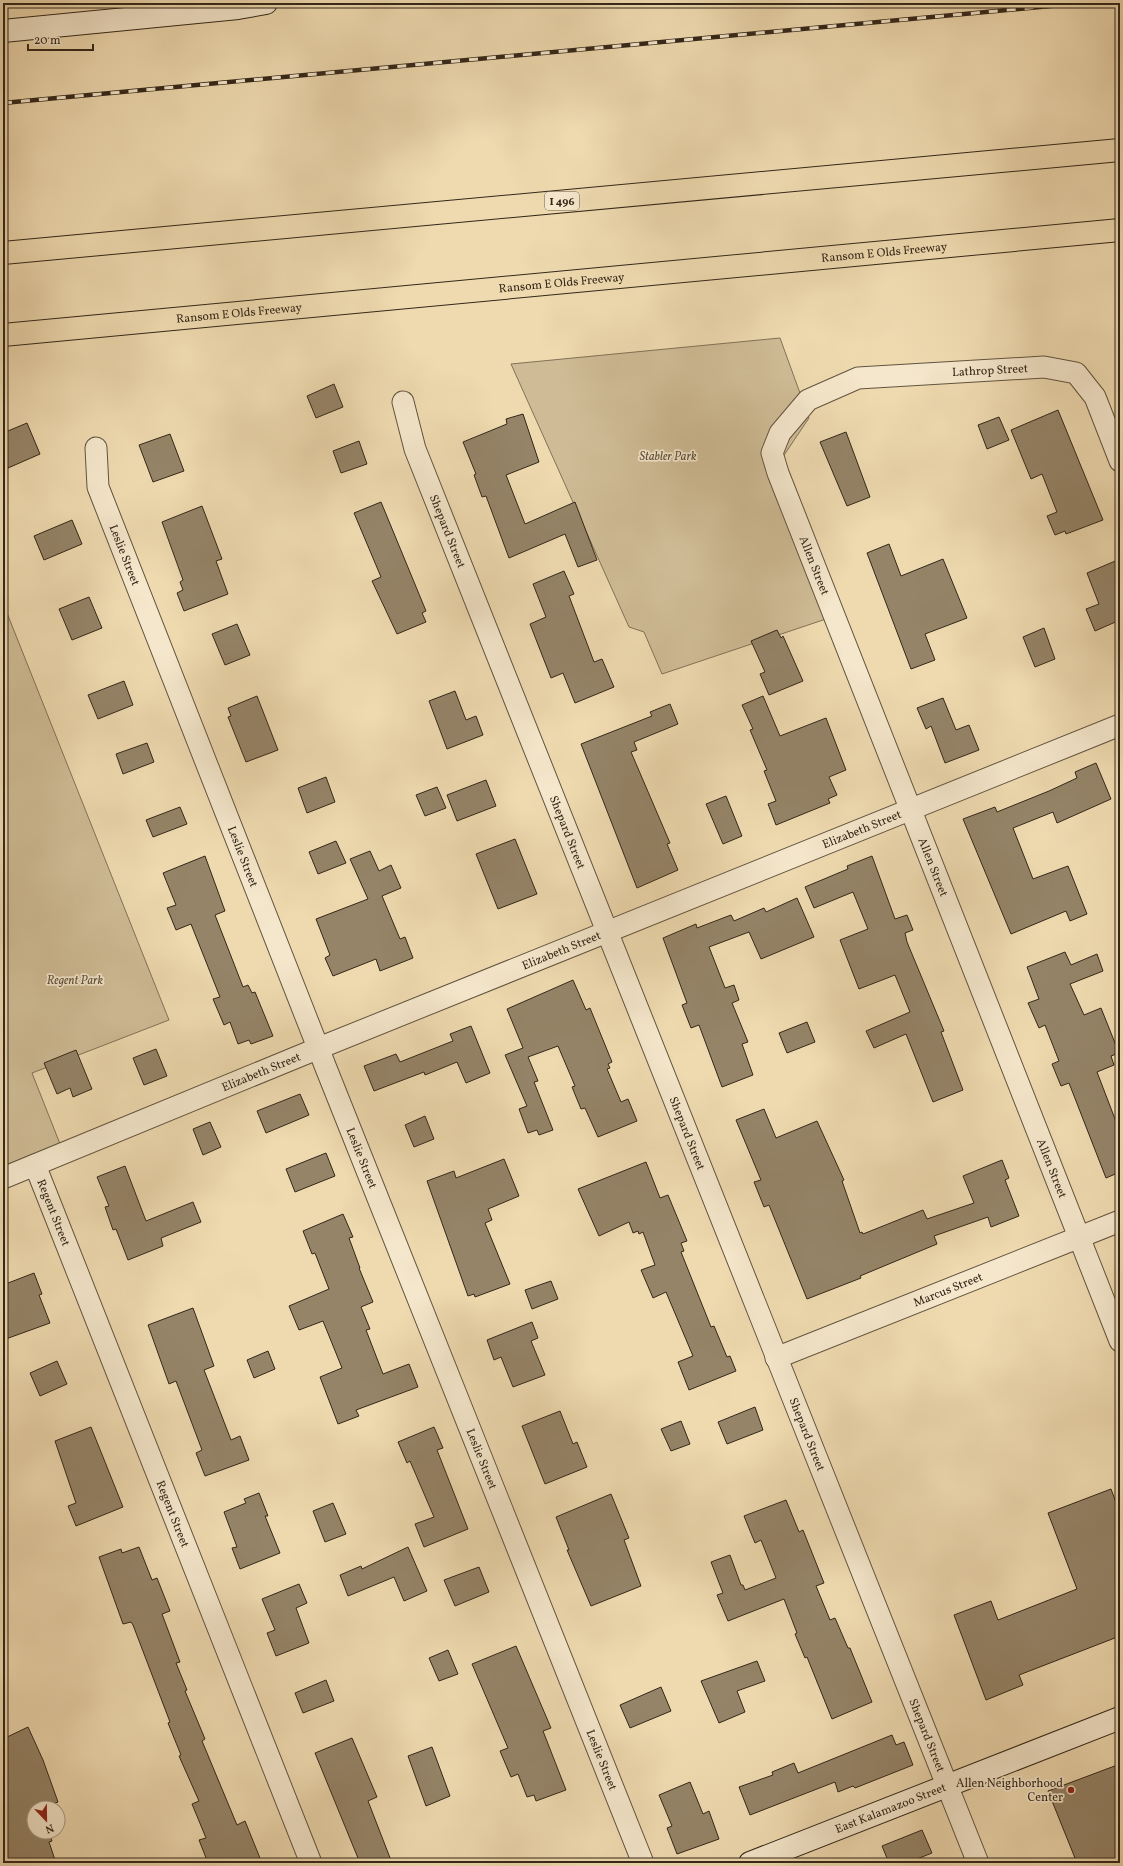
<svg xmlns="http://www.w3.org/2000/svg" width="1123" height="1866" font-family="Vollkorn,serif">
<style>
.green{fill:#cfbc96;stroke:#817258}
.building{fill:#958468;stroke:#332719}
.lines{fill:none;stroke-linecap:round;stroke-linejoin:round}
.street-casing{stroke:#62543f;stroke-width:23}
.secondary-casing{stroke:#332719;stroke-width:24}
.highway-casing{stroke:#332719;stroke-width:24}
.street{stroke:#f5e7cc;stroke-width:21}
.secondary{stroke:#f5e7cc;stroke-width:22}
.highway{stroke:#efdab0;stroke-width:22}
.rail-casing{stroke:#332719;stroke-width:4.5}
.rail{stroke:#f5e7cc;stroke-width:3;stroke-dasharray:9;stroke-linecap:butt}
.poi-dot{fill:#8f2418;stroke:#f5e7cc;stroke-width:1.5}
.labels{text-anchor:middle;stroke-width:3.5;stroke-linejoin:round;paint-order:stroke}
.shield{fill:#f5e7cc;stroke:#6d614f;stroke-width:1}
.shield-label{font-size:11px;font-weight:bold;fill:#332719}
.street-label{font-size:12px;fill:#332719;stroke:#f5e7cc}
.park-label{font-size:12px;font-style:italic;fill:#5a4c38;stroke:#f5e7cc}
.poi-label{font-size:12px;fill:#332719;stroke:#f5e7cc;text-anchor:end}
</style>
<rect width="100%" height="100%" fill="#efdab0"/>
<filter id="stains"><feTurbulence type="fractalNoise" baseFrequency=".005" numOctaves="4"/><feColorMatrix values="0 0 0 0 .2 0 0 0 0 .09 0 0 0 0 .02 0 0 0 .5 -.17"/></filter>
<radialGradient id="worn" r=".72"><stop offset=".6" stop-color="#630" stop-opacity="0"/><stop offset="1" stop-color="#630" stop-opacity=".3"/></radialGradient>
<path class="green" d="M 780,338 L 809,418 L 772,473 L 826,619 L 662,674 L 644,632 L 629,627 L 511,364 Z
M 3,603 L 169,1020 L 32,1073 L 64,1154 L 3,1178 Z"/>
<path class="building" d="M 334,384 L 343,407 L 316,418 L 307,396 Z
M 1058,410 L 1103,520 L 1066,534 L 1065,531 L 1055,535 L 1047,516 L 1057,512 L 1042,474 L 1031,479 L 1011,430 Z
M 523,414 L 539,462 L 506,475 L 525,524 L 575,502 L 597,560 L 578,567 L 565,534 L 509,558 L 486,496 L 482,497 L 474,475 L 476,474 L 463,442 L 507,424 L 506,419 Z
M 999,417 L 1009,440 L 987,449 L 978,425 Z
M 27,423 L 40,454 L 8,468 L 3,457 L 3,433 Z
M 846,432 L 870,497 L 847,506 L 820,442 Z
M 170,434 L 184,471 L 153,482 L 139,445 Z
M 359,441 L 367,464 L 341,473 L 333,451 Z
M 381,502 L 426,611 L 422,613 L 426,622 L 397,634 L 372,581 L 381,577 L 354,513 Z
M 202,506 L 222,559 L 216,561 L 228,594 L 184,611 L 177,593 L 183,590 L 180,582 L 183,580 L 162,522 Z
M 72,520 L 82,544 L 44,560 L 34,536 Z
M 889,544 L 901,576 L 943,559 L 967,618 L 925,634 L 935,660 L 911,669 L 867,553 Z
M 1120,559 L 1120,620 L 1095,631 L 1086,609 L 1099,604 L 1087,573 Z
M 564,571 L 574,594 L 569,596 L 594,662 L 602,659 L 614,687 L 575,703 L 563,673 L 551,678 L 530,624 L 546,617 L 533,584 Z
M 89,597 L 102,628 L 72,640 L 59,609 Z
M 237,624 L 250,655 L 225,665 L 212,634 Z
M 1044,628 L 1055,659 L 1035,667 L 1023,637 Z
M 777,630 L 781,638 L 783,636 L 803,681 L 769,695 L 760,674 L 765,672 L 751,641 Z
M 124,681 L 133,705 L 98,719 L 88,695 Z
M 455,691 L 466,720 L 476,716 L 483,735 L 447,749 L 429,701 Z
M 257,696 L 278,750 L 246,762 L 228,717 L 231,716 L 228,708 Z
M 763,696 L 780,736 L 826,718 L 846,770 L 829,777 L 837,795 L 828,799 L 830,803 L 776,825 L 768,804 L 776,801 L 764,771 L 767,770 L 750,730 L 753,729 L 742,705 Z
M 943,698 L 956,730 L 969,725 L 979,750 L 945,763 L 931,726 L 926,729 L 917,708 Z
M 670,704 L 678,724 L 634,742 L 637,750 L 631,752 L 670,843 L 667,844 L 678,870 L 637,888 L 581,744 L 652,716 L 650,712 Z
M 147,743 L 154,762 L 123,774 L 116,754 Z
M 1096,763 L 1111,799 L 1057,823 L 1053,812 L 1013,828 L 1033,879 L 1068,866 L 1087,914 L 1070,921 L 1066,911 L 1011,934 L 963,819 L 995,807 L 997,812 L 1049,791 L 1077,778 L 1075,772 Z
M 326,777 L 335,802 L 307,813 L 298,788 Z
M 486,780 L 496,806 L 457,821 L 447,795 Z
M 437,787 L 446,808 L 425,816 L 416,795 Z
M 726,796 L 742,836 L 723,844 L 706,804 Z
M 180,807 L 187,824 L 153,837 L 146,820 Z
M 515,839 L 537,894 L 498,909 L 476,854 Z
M 336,841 L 346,863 L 318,874 L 309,852 Z
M 370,851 L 379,871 L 391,865 L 401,888 L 382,896 L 400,939 L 405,937 L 413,958 L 380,971 L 376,959 L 333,976 L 325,958 L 330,955 L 316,919 L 368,899 L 350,859 Z
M 205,856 L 225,911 L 215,915 L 243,987 L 248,985 L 252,993 L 255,992 L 273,1036 L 251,1044 L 249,1040 L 238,1044 L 230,1022 L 224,1025 L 213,999 L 220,997 L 191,924 L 176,930 L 167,908 L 176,905 L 163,873 Z
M 872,856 L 895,919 L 907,915 L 913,930 L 905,933 L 907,942 L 944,1031 L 941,1032 L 963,1090 L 933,1102 L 906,1034 L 874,1048 L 866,1031 L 910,1012 L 895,975 L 859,989 L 840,940 L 868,929 L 853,892 L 814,908 L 805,887 L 848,869 L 847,866 Z
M 797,898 L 814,937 L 761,959 L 749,932 L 709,947 L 725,988 L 734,985 L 739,1000 L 732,1003 L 748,1042 L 742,1044 L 753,1075 L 722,1087 L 699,1025 L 691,1028 L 682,1005 L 687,1003 L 663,938 L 696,924 L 697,928 L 731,915 L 734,921 L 764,908 L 766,912 Z
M 1065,952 L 1071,965 L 1097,954 L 1103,971 L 1070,984 L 1084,1015 L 1101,1008 L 1119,1053 L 1111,1056 L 1114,1065 L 1097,1072 L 1120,1132 L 1120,1172 L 1106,1178 L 1069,1083 L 1061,1086 L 1052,1064 L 1059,1061 L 1045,1025 L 1039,1028 L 1028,1003 L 1039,999 L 1027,967 Z
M 573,980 L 586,1010 L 590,1008 L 612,1062 L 608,1064 L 610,1068 L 607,1069 L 621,1102 L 628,1099 L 637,1121 L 598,1137 L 585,1108 L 581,1109 L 572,1087 L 575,1086 L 558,1046 L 528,1057 L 538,1081 L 534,1082 L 553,1130 L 539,1135 L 537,1130 L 528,1133 L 519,1109 L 527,1106 L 505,1055 L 523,1048 L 507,1009 Z
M 807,1022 L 815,1042 L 787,1053 L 779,1033 Z
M 471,1026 L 490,1073 L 466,1083 L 457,1062 L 425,1075 L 424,1072 L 374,1091 L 364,1066 L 396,1054 L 400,1062 L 453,1041 L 450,1034 Z
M 156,1049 L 167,1076 L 144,1085 L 133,1058 Z
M 76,1050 L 92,1089 L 73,1097 L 70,1088 L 57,1094 L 44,1063 Z
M 300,1094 L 309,1115 L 266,1133 L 257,1111 Z
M 764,1109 L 776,1138 L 817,1121 L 844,1180 L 842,1181 L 860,1233 L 862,1232 L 863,1234 L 923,1210 L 927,1219 L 974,1203 L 963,1176 L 1002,1160 L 1009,1178 L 1005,1180 L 1019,1216 L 991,1227 L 988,1217 L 934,1236 L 937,1244 L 860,1276 L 861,1278 L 807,1299 L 769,1205 L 764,1207 L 754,1182 L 761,1180 L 736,1120 Z
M 425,1116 L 434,1139 L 414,1147 L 405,1125 Z
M 210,1122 L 221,1147 L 203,1155 L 193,1129 Z
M 326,1153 L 335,1176 L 295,1192 L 286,1169 Z
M 504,1159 L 519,1196 L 488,1209 L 492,1220 L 485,1223 L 510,1284 L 475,1297 L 474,1294 L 468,1296 L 427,1181 L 454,1171 L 456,1178 Z
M 646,1162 L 660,1198 L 668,1195 L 687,1241 L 681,1243 L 684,1251 L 681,1252 L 711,1327 L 714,1326 L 727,1357 L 730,1356 L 736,1371 L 689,1390 L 678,1362 L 693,1356 L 666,1292 L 653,1298 L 641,1270 L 655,1265 L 643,1232 L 639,1234 L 638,1231 L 633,1233 L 629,1222 L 599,1236 L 578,1189 Z
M 125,1166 L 146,1221 L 193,1202 L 201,1222 L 161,1238 L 163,1246 L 128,1260 L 116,1229 L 113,1230 L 105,1207 L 109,1206 L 97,1177 Z
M 343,1214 L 353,1237 L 349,1238 L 360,1268 L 359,1268 L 373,1302 L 361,1307 L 370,1329 L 366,1330 L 383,1374 L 409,1364 L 418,1387 L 356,1410 L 359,1416 L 338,1424 L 320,1377 L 342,1368 L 323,1321 L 299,1330 L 289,1306 L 329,1289 L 315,1253 L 312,1254 L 303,1231 Z
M 34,1273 L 42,1294 L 39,1295 L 50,1323 L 3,1340 L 3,1285 Z
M 551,1281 L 558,1299 L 532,1309 L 525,1290 Z
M 193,1308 L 214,1366 L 204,1370 L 231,1440 L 240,1436 L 249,1460 L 205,1476 L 196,1453 L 202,1450 L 176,1381 L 169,1384 L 148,1325 Z
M 532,1322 L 538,1338 L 531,1341 L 545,1375 L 513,1387 L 501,1357 L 494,1360 L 487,1340 Z
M 268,1351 L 275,1369 L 254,1378 L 247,1360 Z
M 57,1361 L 67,1384 L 40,1396 L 30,1373 Z
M 755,1407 L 763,1430 L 727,1444 L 718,1422 Z
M 560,1411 L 573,1444 L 577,1442 L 587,1467 L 545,1484 L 522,1426 Z
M 681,1421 L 690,1444 L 671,1451 L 661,1429 Z
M 91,1427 L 123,1507 L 76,1526 L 68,1506 L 76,1503 L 55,1441 Z
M 434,1427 L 443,1448 L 437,1450 L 468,1529 L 424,1547 L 415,1524 L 434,1517 L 410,1461 L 407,1463 L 398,1442 Z
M 1111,1489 L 1120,1513 L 1120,1636 L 1019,1675 L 1023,1685 L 986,1700 L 954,1615 L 991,1601 L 998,1620 L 1077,1589 L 1048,1513 Z
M 259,1493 L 268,1516 L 265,1516 L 280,1553 L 240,1569 L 232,1548 L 237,1547 L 224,1512 L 246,1503 L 244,1499 Z
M 611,1494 L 629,1538 L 624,1540 L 641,1586 L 591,1606 L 567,1550 L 569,1550 L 556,1517 Z
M 786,1500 L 799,1532 L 803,1530 L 824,1583 L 816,1586 L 830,1620 L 835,1618 L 848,1648 L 850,1648 L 872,1702 L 832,1719 L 807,1657 L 805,1658 L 795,1634 L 797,1633 L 784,1599 L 728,1621 L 717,1595 L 723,1593 L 711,1562 L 730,1555 L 741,1585 L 743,1585 L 745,1590 L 776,1578 L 761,1540 L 755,1543 L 744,1516 Z
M 333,1503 L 346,1534 L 325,1542 L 313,1511 Z
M 139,1547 L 152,1580 L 157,1578 L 170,1611 L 162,1614 L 180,1662 L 176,1663 L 187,1690 L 185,1691 L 205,1739 L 202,1741 L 237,1825 L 245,1821 L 262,1863 L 208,1863 L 199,1840 L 206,1838 L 192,1804 L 199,1801 L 179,1756 L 181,1755 L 168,1723 L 170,1722 L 133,1625 L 131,1622 L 123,1624 L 99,1557 L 121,1549 L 122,1553 Z
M 408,1547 L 427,1591 L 404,1601 L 394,1577 L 348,1596 L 340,1575 L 361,1566 L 362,1569 Z
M 479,1567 L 489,1592 L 455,1606 L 444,1580 Z
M 299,1584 L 307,1603 L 296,1608 L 309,1643 L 276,1656 L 267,1633 L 275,1630 L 262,1599 Z
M 516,1646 L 551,1728 L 543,1731 L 566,1790 L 536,1801 L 534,1795 L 527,1797 L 518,1774 L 511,1777 L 500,1751 L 508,1748 L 472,1664 Z
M 448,1650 L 458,1674 L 439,1681 L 429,1658 Z
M 757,1661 L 765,1681 L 737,1691 L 745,1712 L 719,1723 L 701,1681 Z
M 326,1680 L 334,1701 L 303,1713 L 295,1693 Z
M 661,1687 L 671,1711 L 630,1728 L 620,1705 Z
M 28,1727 L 43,1760 L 58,1802 L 40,1808 L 34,1808 L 34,1832 L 49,1832 L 52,1841 L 49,1842 L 56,1863 L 3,1863 L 3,1739 Z
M 892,1735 L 896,1745 L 904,1742 L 913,1765 L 855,1788 L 853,1786 L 838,1792 L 835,1782 L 750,1815 L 739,1787 L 773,1775 L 772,1772 L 794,1763 L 798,1773 Z
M 352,1738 L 377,1797 L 368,1801 L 392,1863 L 360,1863 L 315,1753 Z
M 432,1747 L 450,1796 L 426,1806 L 408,1756 Z
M 1120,1764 L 1120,1863 L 1077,1863 L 1048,1791 Z
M 690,1782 L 703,1814 L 709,1811 L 719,1839 L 677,1854 L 667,1828 L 672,1826 L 659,1795 Z
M 922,1830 L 932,1853 L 907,1863 L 889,1863 L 882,1846 Z"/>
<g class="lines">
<g class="street-casing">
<g id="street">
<path id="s1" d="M 403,402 L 415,449 L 978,1863"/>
<path id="s2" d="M 96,448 L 98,487 L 326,1068 L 643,1863"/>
<path id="s3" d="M 1120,461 L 1095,397 L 1076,373 L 1044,367 L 858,378 L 808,400 L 780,433 L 772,453 L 778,473 L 1120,1341"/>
<path id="s4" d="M 35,1165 L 311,1863"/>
<path id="s5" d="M 3,1178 L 319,1048 L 1120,725"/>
<path id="s6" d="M 776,1358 L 1120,1221"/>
</g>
</g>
<g class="secondary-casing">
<g id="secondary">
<path d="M 3,31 L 238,8 L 266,3"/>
<path id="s7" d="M 750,1863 L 1120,1718"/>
</g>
</g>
<g class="highway-casing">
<g id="highway">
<path d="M 3,253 L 1120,150"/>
<path id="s8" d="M 3,335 L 1120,230"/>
</g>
</g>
<use href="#street" class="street"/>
<use href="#secondary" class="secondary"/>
<use href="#highway" class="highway"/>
<g class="rail-casing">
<path id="rail" d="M 3,103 L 1083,3"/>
</g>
<use href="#rail" class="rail"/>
</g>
<circle class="poi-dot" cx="1071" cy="1790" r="4"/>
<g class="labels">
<rect class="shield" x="545" y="192" width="34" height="18" rx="3"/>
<g class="shield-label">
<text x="562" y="205">I 496</text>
</g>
<g class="street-label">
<text dy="4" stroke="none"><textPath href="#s8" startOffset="885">Ransom E Olds Freeway</textPath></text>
<text dy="4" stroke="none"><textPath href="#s8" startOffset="561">Ransom E Olds Freeway</textPath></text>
<text dy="4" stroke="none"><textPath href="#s8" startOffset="237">Ransom E Olds Freeway</textPath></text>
<text transform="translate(990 370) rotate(-3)" y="4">Lathrop Street</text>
<text dy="4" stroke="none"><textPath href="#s1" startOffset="137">Shepard Street</textPath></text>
<text dy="4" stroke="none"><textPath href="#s2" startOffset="112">Leslie Street</textPath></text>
<text dy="4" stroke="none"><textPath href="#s3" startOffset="558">Allen Street</textPath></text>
<text dy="4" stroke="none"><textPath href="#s5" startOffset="927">Elizabeth Street</textPath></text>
<text dy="4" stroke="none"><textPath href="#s1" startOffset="461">Shepard Street</textPath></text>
<text dy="4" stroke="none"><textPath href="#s2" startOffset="436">Leslie Street</textPath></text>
<text dy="4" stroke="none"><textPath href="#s3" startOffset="882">Allen Street</textPath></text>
<text dy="4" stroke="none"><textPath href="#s5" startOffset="603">Elizabeth Street</textPath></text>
<text dy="4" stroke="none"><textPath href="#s5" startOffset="279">Elizabeth Street</textPath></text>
<text dy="4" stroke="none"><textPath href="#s1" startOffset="785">Shepard Street</textPath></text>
<text dy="4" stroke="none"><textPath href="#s2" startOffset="760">Leslie Street</textPath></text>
<text dy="4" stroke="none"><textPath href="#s3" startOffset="1206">Allen Street</textPath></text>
<text dy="4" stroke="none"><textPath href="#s4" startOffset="51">Regent Street</textPath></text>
<text dy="4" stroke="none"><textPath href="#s6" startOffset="185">Marcus Street</textPath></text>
<text dy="4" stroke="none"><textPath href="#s1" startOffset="1109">Shepard Street</textPath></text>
<text dy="4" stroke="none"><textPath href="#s2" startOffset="1084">Leslie Street</textPath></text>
<text dy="4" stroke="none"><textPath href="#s4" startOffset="375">Regent Street</textPath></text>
<text dy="4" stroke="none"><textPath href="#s1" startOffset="1433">Shepard Street</textPath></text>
<text dy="4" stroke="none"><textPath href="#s2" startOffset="1408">Leslie Street</textPath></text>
<text dy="4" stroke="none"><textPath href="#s7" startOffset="151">East Kalamazoo Street</textPath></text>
</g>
<g class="park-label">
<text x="668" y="460">Stabler Park</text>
<text x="75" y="984">Regent Park</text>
</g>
<g class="poi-label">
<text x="1063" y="1787">Allen Neighborhood<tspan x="1063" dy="14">Center</tspan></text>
</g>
</g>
<rect width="1123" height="1866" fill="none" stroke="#efdab0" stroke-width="16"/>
<rect x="4" y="4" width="1115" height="1858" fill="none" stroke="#332719" stroke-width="2"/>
<rect x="8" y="8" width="1107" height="1850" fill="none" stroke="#332719"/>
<g transform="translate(46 1820) rotate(158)"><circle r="19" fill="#f5e7cc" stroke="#a79a84"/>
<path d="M0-3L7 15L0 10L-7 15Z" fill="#8f2418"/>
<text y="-6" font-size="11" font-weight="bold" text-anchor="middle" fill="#332719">N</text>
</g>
<path d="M28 44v6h65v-6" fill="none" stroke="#332719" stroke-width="2"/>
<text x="34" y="44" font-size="12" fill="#332719" stroke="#f5e7cc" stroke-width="3" paint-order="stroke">20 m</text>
<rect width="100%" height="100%" filter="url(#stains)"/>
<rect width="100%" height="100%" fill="url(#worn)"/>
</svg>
